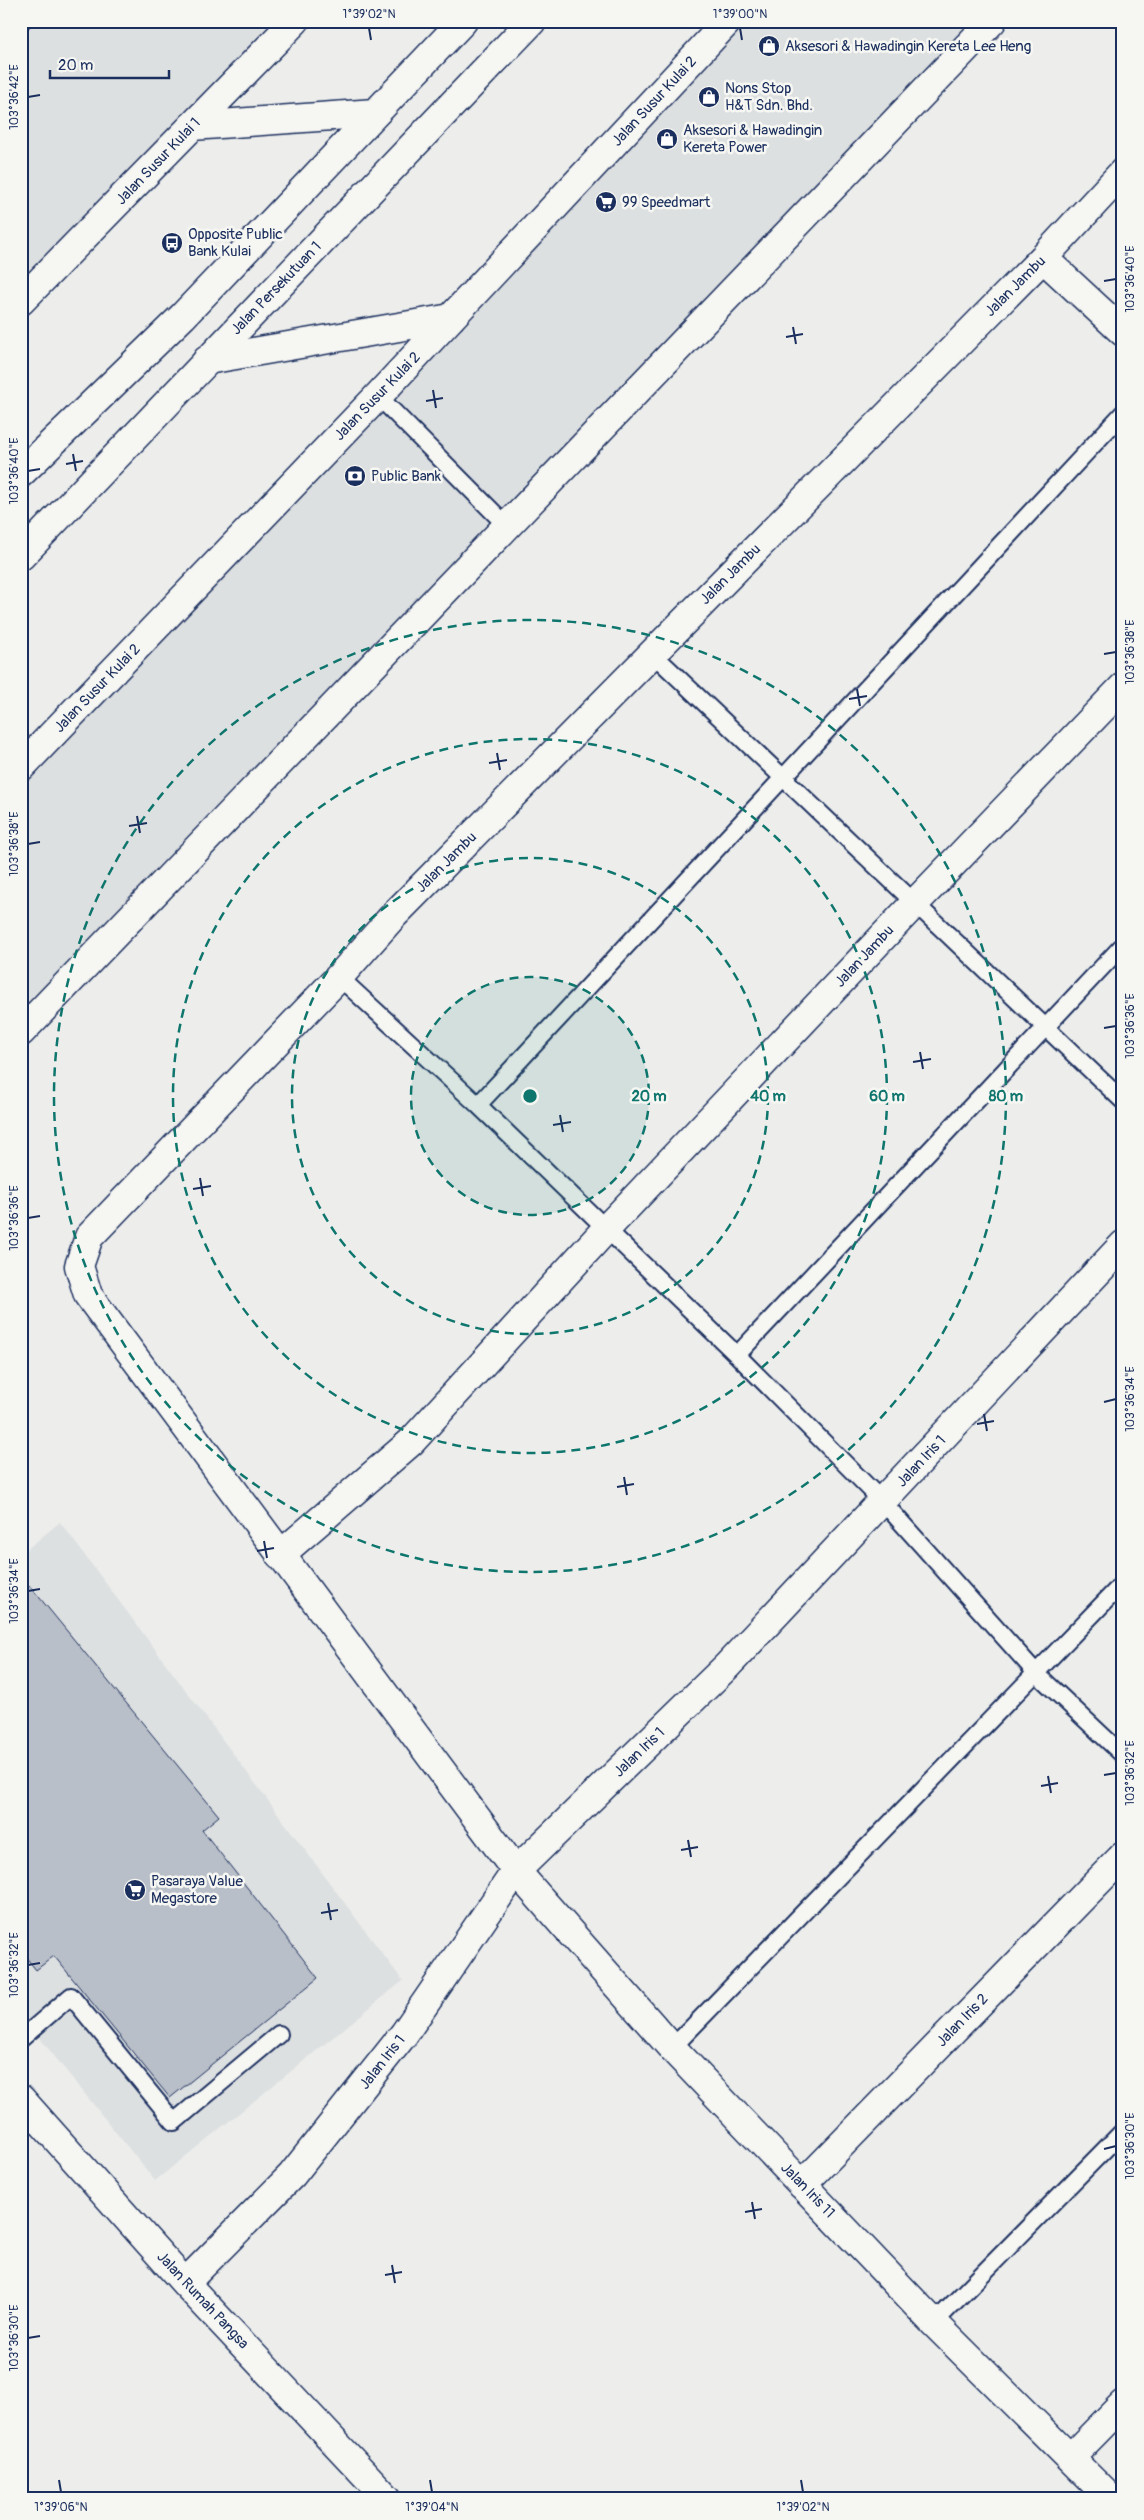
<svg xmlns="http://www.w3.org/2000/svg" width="1144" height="2520" font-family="Pangolin,sans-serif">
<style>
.built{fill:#dde0e1}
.building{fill:#b9bfc8;stroke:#1b2f5e}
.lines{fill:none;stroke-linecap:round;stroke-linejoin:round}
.lane-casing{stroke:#1b2f5e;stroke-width:20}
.street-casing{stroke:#1b2f5e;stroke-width:31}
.secondary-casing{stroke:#1b2f5e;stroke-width:31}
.highway-casing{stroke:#1b2f5e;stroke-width:31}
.lane{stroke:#f6f6f2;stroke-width:16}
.street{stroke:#f6f6f2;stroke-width:28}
.secondary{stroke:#f6f6f2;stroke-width:28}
.highway{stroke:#f6f6f2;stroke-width:28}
.ticks{fill:none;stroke:#1b2f5e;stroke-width:2}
.ring{fill:none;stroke:#0f766e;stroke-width:2.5;stroke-dasharray:9 6}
.labels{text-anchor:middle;stroke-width:5;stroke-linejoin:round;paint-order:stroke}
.poi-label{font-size:15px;fill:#1b2f5e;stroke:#f6f6f2;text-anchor:start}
.street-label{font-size:15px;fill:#1b2f5e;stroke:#f6f6f2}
.centre{fill:#0f766e;stroke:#f6f6f2;stroke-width:2.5}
.ring-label{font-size:15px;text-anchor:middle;font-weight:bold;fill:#0f766e;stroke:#f6f6f2;stroke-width:5;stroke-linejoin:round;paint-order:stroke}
.neatline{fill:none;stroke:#1b2f5e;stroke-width:2}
.ticks-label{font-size:12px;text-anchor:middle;fill:#1b2f5e}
</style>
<rect width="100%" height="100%" fill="#edeeec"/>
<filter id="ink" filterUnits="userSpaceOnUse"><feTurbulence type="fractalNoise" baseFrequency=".02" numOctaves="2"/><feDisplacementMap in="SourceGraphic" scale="10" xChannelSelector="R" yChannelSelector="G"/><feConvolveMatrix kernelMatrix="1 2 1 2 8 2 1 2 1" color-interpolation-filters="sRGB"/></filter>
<g filter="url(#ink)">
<path class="built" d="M 34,21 L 273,21 L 21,279 L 21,35 Z
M 748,21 L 973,21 L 21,1012 L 21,789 L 400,394 Z
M 60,1522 L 403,1981 L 155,2181 L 21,2015 L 21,1554 Z"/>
<path class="building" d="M 30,1586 L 219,1816 L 202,1830 L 318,1978 L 170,2098 L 54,1956 L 36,1970 L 21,1951 L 21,1593 Z"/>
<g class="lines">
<g class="lane-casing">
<path id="lane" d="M 21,22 L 22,21
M 378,396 L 508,527
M 652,653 L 1123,1101
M 339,977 L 478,1105 L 737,1355 L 883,1502 L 1037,1674 L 1123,1755
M 478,1105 L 1123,413
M 737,1355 L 1123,945
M 21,2039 L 71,1996 L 174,2122 L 279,2034
M 672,2048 L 1123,1583
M 934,2323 L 1123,2131"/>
</g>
<g class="street-casing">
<path id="street" d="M 192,126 L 375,113
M 1043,258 L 1123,332
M 21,301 L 295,21
M 207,360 L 451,318
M 21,767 L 378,396 L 728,21
M 21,1032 L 992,21
M 280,1555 L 411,1442 L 607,1228 L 914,904 L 1123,687
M 802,2185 L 1123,1856
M 1071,2457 L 1123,2404
M 1111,2499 L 934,2323 L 672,2048 L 516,1871 L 88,1295 L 79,1266 L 89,1237 L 339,977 L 395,914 L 1043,258 L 1123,172"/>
</g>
<g class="secondary-casing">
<path id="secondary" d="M 21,2099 L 185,2283 L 388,2499
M 185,2283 L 292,2175 L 404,2034 L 516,1871 L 727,1666 L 1123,1245"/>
</g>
<g class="highway-casing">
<path id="highway" d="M 21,473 L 183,316 L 463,21
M 21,556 L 532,21"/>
</g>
<use href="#lane" class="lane"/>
<use href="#street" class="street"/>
<use href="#secondary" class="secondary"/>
<use href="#highway" class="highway"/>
</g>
</g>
<path class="ticks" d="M 369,28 L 371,40M 740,28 L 742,40M 28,97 L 40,95M 1104,281 L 1116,279M 793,327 L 796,344M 786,337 L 803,334M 433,390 L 436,408M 426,401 L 443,398M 73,454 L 76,471M 66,464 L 83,461M 28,471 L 40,469M 1104,654 L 1116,652M 857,689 L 860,706M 849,699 L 867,696M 497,753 L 500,770M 489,763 L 507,760M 137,816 L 140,833M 129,826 L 147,823M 28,844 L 40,842M 1104,1028 L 1116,1026M 920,1052 L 923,1069M 913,1062 L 931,1059M 560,1115 L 563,1132M 553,1125 L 571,1122M 200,1178 L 203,1196M 193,1189 L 211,1186M 28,1218 L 40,1216M 1104,1402 L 1116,1399M 984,1414 L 987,1431M 977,1424 L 994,1421M 624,1477 L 627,1495M 617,1487 L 634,1484M 264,1541 L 267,1558M 257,1551 L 274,1548M 28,1591 L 40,1589M 1104,1775 L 1116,1773M 1048,1776 L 1051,1793M 1041,1786 L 1058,1783M 688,1840 L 691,1857M 681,1850 L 698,1847M 328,1903 L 331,1920M 321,1913 L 338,1910M 28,1965 L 40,1963M 1104,2149 L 1116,2146M 752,2202 L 755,2219M 745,2212 L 762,2209M 392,2265 L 395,2283M 385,2275 L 402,2272M 28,2338 L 40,2336M 59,2480 L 61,2492M 430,2480 L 432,2492M 801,2480 L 803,2492"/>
<circle cx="530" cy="1096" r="119" fill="#0f766e" fill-opacity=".12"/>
<g class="ring">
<circle cx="530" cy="1096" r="119"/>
<circle cx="530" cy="1096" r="238"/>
<circle cx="530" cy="1096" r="357"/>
<circle cx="530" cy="1096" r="476"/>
</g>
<defs>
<g id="shop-disc" transform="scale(1.125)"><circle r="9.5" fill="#1b2f5e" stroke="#f6f6f2"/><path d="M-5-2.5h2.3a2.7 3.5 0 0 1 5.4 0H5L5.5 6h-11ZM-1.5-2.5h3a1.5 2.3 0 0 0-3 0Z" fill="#fff"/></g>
<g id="supermarket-disc" transform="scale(1.125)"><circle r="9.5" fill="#1b2f5e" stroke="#f6f6f2"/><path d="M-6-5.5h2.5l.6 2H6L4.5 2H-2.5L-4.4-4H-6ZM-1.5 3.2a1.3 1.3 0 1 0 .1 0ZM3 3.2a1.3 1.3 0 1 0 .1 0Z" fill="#fff"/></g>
<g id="bus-disc" transform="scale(1.125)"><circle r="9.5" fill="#1b2f5e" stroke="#f6f6f2"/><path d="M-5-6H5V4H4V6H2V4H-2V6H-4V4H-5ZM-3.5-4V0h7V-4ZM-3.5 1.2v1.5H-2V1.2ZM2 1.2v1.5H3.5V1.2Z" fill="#fff"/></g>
<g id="bank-disc" transform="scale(1.125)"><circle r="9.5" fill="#1b2f5e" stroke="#f6f6f2"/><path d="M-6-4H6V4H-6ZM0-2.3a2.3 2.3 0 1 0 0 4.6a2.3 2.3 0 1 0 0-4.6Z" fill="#fff"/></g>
</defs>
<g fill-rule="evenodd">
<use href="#shop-disc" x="769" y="46"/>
<use href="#shop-disc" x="709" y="97"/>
<use href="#shop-disc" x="667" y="139"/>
<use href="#supermarket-disc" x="606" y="202"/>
<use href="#bus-disc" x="172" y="243"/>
<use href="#bank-disc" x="355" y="476"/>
<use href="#supermarket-disc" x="135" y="1890"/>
</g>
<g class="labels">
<g class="poi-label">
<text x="785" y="51">Aksesori &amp; Hawadingin Kereta Lee Heng</text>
<text x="725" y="93">Nons Stop<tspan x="725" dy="17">H&amp;T Sdn. Bhd.</tspan></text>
<text x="683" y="135">Aksesori &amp; Hawadingin<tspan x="683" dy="17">Kereta Power</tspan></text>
<text x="622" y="207">99 Speedmart</text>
<text x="188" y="239">Opposite Public<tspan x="188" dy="17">Bank Kulai</tspan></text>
<text x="371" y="481">Public Bank</text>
<text x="151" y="1886">Pasaraya Value<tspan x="151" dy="17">Megastore</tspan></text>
</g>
<g class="street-label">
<text transform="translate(654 101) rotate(-47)" y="5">Jalan Susur Kulai 2</text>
<text transform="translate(158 161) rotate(-46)" y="5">Jalan Susur Kulai 1</text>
<text transform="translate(1015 286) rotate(-45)" y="5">Jalan Jambu</text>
<text transform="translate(276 288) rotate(-46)" y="5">Jalan Persekutuan 1</text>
<text transform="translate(377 396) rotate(-46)" y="5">Jalan Susur Kulai 2</text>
<text transform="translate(730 574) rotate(-45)" y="5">Jalan Jambu</text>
<text transform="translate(97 688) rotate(-46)" y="5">Jalan Susur Kulai 2</text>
<text transform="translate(446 862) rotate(-45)" y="5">Jalan Jambu</text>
<text transform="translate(864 956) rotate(-47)" y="5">Jalan Jambu</text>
<text transform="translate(921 1461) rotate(-47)" y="5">Jalan Iris 1</text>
<text transform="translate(639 1752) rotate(-44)" y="5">Jalan Iris 1</text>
<text transform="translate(962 2020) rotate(-46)" y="5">Jalan Iris 2</text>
<text transform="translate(382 2062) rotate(-52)" y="5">Jalan Iris 1</text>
<text transform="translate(808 2190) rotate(46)" y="5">Jalan Iris 11</text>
<text transform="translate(203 2300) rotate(47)" y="5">Jalan Rumah Pangsa</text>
</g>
</g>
<circle cx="530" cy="1096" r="8" class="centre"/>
<g class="ring-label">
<text x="649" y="1101">20 m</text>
<text x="768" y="1101">40 m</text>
<text x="887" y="1101">60 m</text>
<text x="1006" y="1101">80 m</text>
</g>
<rect width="1144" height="2520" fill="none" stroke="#f6f6f2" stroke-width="55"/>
<path d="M50 70v8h119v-8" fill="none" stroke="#1b2f5e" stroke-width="2.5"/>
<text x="58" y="70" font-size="15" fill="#1b2f5e" stroke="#f6f6f2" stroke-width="4" paint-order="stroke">20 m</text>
<rect x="28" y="28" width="1088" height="2464" class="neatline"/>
<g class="ticks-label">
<text x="369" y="18">1°39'02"N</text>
<text x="740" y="18">1°39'00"N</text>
<text transform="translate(14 97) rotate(-90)" y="4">103°36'42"E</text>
<text transform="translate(1130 279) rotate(-90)" y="4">103°36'40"E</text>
<text transform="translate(14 471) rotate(-90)" y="4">103°36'40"E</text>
<text transform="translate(1130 652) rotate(-90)" y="4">103°36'38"E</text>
<text transform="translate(14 844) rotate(-90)" y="4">103°36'38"E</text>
<text transform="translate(1130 1026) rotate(-90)" y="4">103°36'36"E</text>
<text transform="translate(14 1218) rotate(-90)" y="4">103°36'36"E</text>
<text transform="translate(1130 1399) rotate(-90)" y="4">103°36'34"E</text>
<text transform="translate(14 1591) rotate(-90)" y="4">103°36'34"E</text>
<text transform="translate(1130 1773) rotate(-90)" y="4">103°36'32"E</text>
<text transform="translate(14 1965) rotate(-90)" y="4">103°36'32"E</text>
<text transform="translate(1130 2146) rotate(-90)" y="4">103°36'30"E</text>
<text transform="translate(14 2338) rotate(-90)" y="4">103°36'30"E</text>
<text x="61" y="2511">1°39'06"N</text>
<text x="432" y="2511">1°39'04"N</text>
<text x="803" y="2511">1°39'02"N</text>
</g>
</svg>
